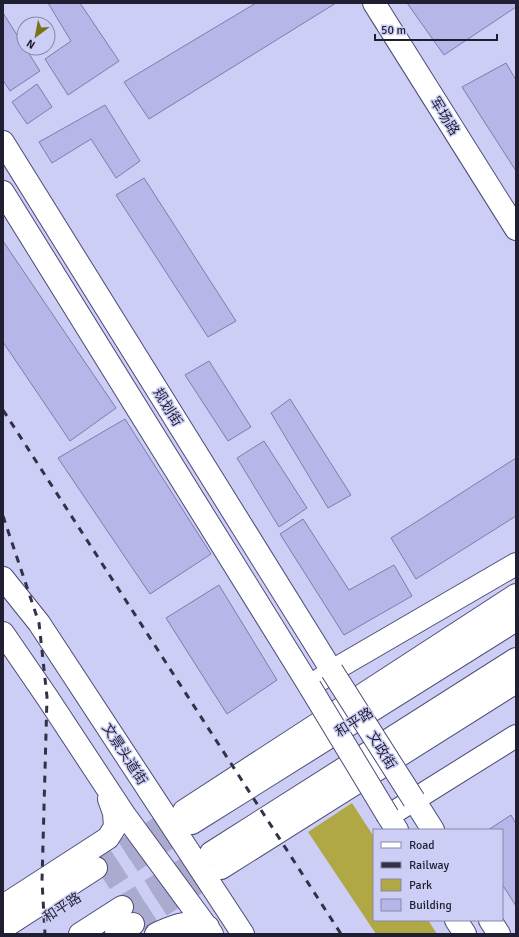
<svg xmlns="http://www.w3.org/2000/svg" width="519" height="937" font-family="Signika,'Noto Sans SC',sans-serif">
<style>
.green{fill:#b0a844}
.building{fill:#b6b6e8;stroke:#7d7dab}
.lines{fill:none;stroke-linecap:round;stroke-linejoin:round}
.minor-tunnel{stroke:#aaabcf;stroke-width:22;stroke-dasharray:22 11;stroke-linecap:butt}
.major-tunnel{stroke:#aaabcf;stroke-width:22;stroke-dasharray:22 11;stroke-linecap:butt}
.minor-casing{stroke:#4d4b76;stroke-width:24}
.major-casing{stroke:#4d4b76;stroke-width:24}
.minor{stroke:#fff;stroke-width:22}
.major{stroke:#fff;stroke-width:22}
.rail{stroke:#323146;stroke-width:3;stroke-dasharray:7 7;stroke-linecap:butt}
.major-bridge-casing{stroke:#4d4b76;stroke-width:24;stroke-linecap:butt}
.major-bridge{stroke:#fff;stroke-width:22}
.labels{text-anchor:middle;stroke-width:3;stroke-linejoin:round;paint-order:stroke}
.street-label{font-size:14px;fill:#201f32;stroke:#cdcef6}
</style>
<rect width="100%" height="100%" fill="#cdcef6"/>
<path class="green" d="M 352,803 L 374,837 L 374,920 L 428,920 L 437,934 L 376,934 L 308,832 Z"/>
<path class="building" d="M 48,3 L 80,3 L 119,61 L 68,95 L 45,59 L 71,41 Z
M 256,3 L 336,3 L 149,119 L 124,82 Z
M 407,3 L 516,3 L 516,7 L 444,55 Z
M 3,13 L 40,71 L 10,91 L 3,80 Z
M 506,63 L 516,80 L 516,171 L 462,87 Z
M 37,84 L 52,107 L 27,124 L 12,102 Z
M 105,105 L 140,161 L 116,178 L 91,139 L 52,163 L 39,142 Z
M 144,178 L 236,321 L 208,337 L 116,195 Z
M 3,241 L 116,408 L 70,441 L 3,342 Z
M 209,361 L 251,427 L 228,441 L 185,375 Z
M 290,399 L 351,495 L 328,508 L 271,413 Z
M 125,419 L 211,554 L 150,594 L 58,458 Z
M 264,441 L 307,508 L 279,527 L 237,458 Z
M 516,458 L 516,516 L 416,579 L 391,538 Z
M 303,519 L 349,590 L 394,565 L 412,596 L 344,635 L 280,534 Z
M 219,585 L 277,680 L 227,714 L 166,618 Z
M 511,815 L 516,824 L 516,906 L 502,884 L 502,830 L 488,830 Z"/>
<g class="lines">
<path class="minor-tunnel" d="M 96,868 L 184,811
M 133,924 L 221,868"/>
<path class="major-tunnel" d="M 104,880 L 192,823
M 122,907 L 211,853"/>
<g class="minor-casing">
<path id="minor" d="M 374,3 L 516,229"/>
</g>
<g class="major-casing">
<path id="major" d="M 3,142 L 332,671
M 3,192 L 310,687 L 332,671 L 516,564
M 3,578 L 39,623 L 243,934
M 3,633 L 47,697 L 124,814 L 212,934
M 414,800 L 433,830
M 184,811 L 516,595
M 192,823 L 516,620
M 397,830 L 388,816 L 516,736
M 211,853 L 516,659
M 221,868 L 516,682
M 3,906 L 108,838 L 115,827 L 114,813 L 109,799
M 456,920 L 465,934
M 490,920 L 499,934
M 3,928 L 96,868
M 80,934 L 122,907
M 116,934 L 133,924
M 156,934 C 177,925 185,920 208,927"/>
</g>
<use href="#minor" class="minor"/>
<use href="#major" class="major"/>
<path class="rail" d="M 3,410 L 341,934
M 3,516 L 39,623 L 47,697 L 42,881 L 45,934"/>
<g class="major-bridge-casing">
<path id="major-bridge" d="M 332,671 L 414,800
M 310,687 L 388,816"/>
</g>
<use href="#major-bridge" class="major-bridge"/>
</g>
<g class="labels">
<g class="street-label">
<text transform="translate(445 116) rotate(58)" y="5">军场路</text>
<text transform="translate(168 407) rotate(58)" y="5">规划街</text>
<text transform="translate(354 722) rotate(-32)" y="5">和平路</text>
<text transform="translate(382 750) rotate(58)" y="5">文政街</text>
<text transform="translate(125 754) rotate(57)" y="5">文景头道街</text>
<text transform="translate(62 907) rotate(-33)" y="5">和平路</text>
</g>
</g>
<rect width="519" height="937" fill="none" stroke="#201f32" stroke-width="8"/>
<rect x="373" y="829" width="130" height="92" fill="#cdcef6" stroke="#8888a8"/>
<rect x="381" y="842" width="20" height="6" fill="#ffffff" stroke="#8888a8"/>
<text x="409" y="849" font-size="12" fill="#201f32">Road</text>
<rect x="381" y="862" width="20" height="6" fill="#323146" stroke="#8888a8"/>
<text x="409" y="869" font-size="12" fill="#201f32">Railway</text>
<rect x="381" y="879" width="20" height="12" fill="#b0a844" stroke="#8888a8"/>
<text x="409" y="889" font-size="12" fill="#201f32">Park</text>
<rect x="381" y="899" width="20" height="12" fill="#b6b6e8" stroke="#8888a8"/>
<text x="409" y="909" font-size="12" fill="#201f32">Building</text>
<g transform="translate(36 36) rotate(212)"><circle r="19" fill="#cdcef6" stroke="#8888a8"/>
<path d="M0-3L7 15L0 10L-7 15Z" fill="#7a7315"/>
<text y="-6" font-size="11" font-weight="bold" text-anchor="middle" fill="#201f32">N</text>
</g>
<path d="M375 34v6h122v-6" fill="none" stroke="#201f32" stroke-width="2"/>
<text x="381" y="34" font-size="12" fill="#201f32" stroke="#cdcef6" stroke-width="3" paint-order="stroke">50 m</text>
</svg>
